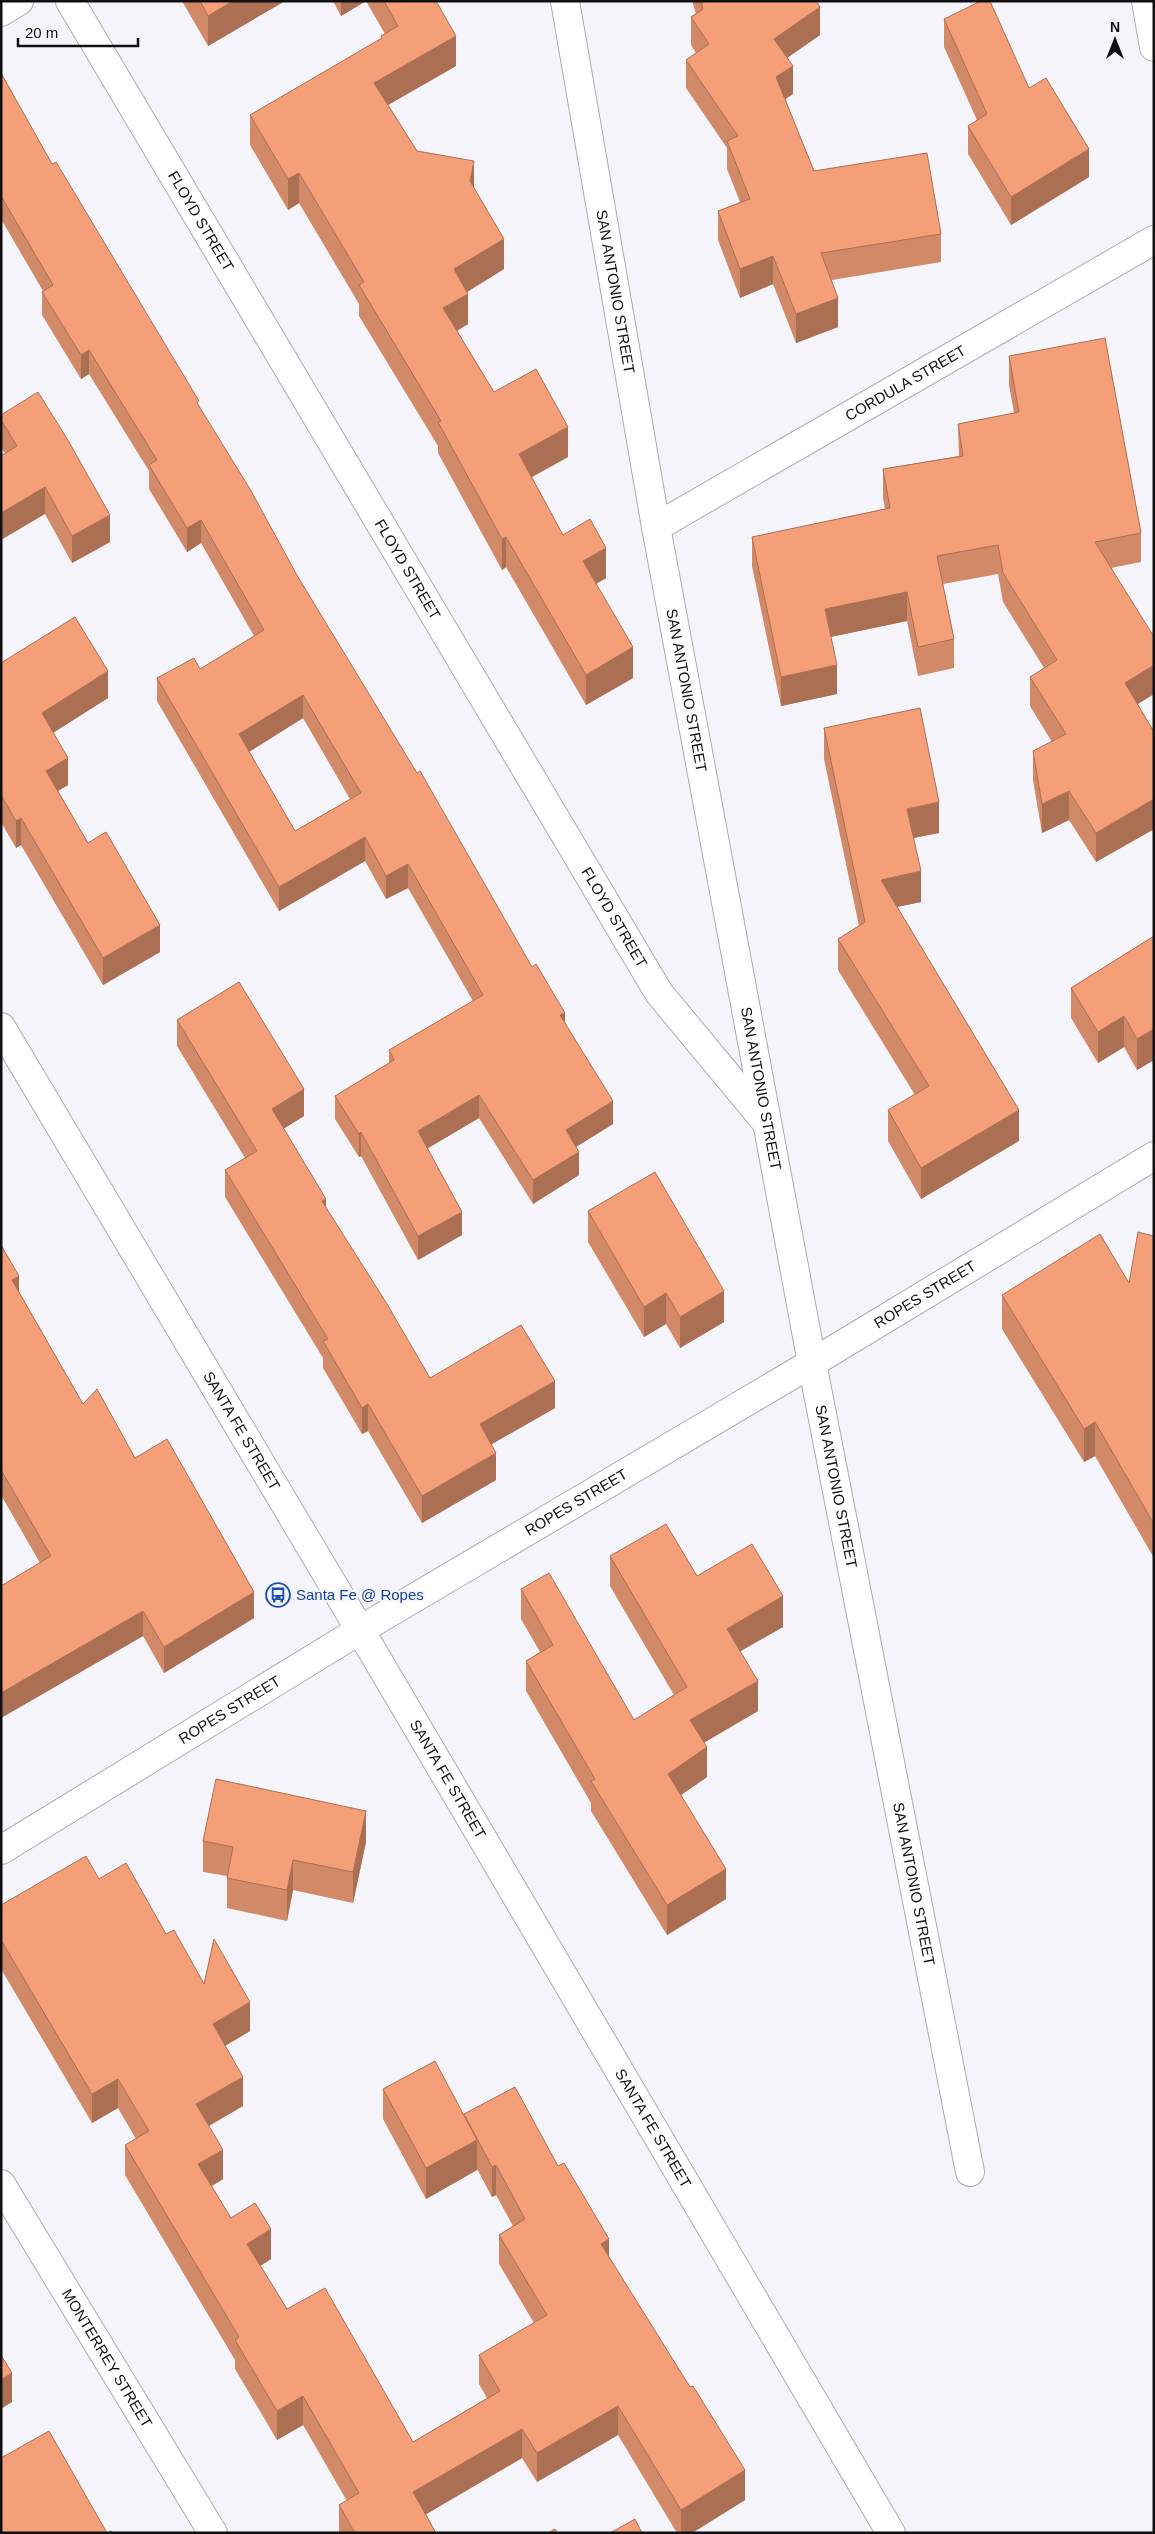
<svg xmlns="http://www.w3.org/2000/svg" width="1155" height="2534" font-family="Arial,sans-serif">
<style>
.lines{fill:none;stroke-linecap:round;stroke-linejoin:round}
.street-casing{stroke:#ababb1;stroke-width:30}
.secondary-casing{stroke:#ababb1;stroke-width:30}
.street{stroke:#fff;stroke-width:28}
.secondary{stroke:#fff;stroke-width:28}
.wall{fill:#d28967;fill-rule:evenodd}
.shaded-wall{fill:#ab6f54}
.building{fill:#f49f78;stroke:#ab6f54;fill-rule:evenodd}
.labels{text-anchor:middle;stroke-width:4.5;stroke-linejoin:round;paint-order:stroke}
.street-label{font-size:15px;fill:#101012;stroke:#f4f4fa}
.transit-label{font-size:15px;fill:#164399;stroke:#f4f4fa;text-anchor:start}
</style>
<rect width="100%" height="100%" fill="#f4f4fa"/>
<g class="lines">
<g class="street-casing">
<g id="street">
<path id="s1" d="M 70,1 L 659,993 L 766,1122"/>
<path id="s2" d="M 565,1 L 656,527 L 812,1363 L 970,2172"/>
<path d="M 1146,1 L 1154,47"/>
<path d="M 1,12 L 19,1"/>
<path id="s3" d="M 656,527 L 1154,240"/>
<path id="s4" d="M 1,1850 L 360,1630 L 812,1363 L 1154,1156"/>
<path id="s5" d="M 1,2184 L 213,2533"/>
</g>
</g>
<g class="secondary-casing">
<g id="secondary">
<path id="s6" d="M 1,1027 L 360,1630 L 891,2533"/>
</g>
</g>
<use href="#street" class="street"/>
<use href="#secondary" class="secondary"/>
</g>
<path class="wall" d="M 182,1 L 285,1 L 208,46 Z
M 333,1 L 436,1 L 456,66 L 388,105 L 417,151 L 474,188 L 504,269 L 467,292 L 468,324 L 457,331 L 494,392 L 568,457 L 532,477 L 563,535 L 606,578 L 596,584 L 633,678 L 586,705 L 506,567 L 502,570 L 438,453 L 438,446 L 359,316 L 359,304 L 299,203 L 288,210 L 250,145 L 250,115 L 381,39 L 381,36 L 385,34 L 366,1 L 341,16 Z
M 692,1 L 816,1 L 820,35 L 787,58 L 793,94 L 785,99 L 814,171 L 941,234 L 941,262 L 832,280 L 838,327 L 796,343 L 773,284 L 740,298 L 718,240 L 718,211 L 740,202 L 727,169 L 727,148 L 686,88 L 686,60 L 696,53 L 691,45 L 691,17 L 696,14 Z
M 944,19 L 1029,88 L 1089,177 L 1011,225 L 968,154 L 968,126 L 977,120 L 944,47 Z
M 1,73 L 52,164 L 199,406 L 298,577 L 565,1023 L 613,1124 L 576,1147 L 579,1175 L 533,1204 L 479,1118 L 428,1148 L 462,1235 L 418,1260 L 361,1156 L 359,1157 L 335,1119 L 335,1096 L 389,1063 L 389,1050 L 473,1001 L 408,888 L 386,899 L 365,861 L 279,911 L 157,701 L 157,678 L 200,669 L 254,636 L 201,543 L 187,552 L 149,489 L 149,471 L 89,374 L 81,379 L 42,315 L 42,292 L 43,291 L 1,219 ZM 303,718 L 350,799 L 295,831 L 249,752 Z
M 1009,356 L 1141,533 L 1141,562 L 1111,568 L 1154,694 L 1137,704 L 1154,732 L 1154,829 L 1096,862 L 1069,820 L 1042,833 L 1033,780 L 1033,751 L 1052,742 L 1030,706 L 1030,677 L 1044,668 L 1003,602 L 998,574 L 943,584 L 954,639 L 954,668 L 918,676 L 907,621 L 831,637 L 837,694 L 781,706 L 752,566 L 752,537 L 885,509 L 883,498 L 883,469 L 959,456 L 958,424 L 1014,413 L 1009,385 Z
M 1,415 L 110,542 L 72,563 L 45,514 L 1,447 Z
M 1,663 L 108,698 L 53,732 L 68,785 L 58,791 L 88,843 L 160,952 L 103,985 L 21,845 L 16,848 L 1,822 Z
M 824,728 L 939,833 L 914,838 L 921,902 L 897,907 L 1019,1141 L 921,1199 L 888,1141 L 888,1110 L 915,1095 L 838,970 L 838,939 L 859,926 L 824,759 Z
M 1154,936 L 1154,1060 L 1137,1070 L 1124,1047 L 1098,1063 L 1071,1018 L 1071,988 Z
M 177,1020 L 304,1116 L 283,1129 L 326,1208 L 430,1378 L 555,1408 L 491,1444 L 496,1480 L 422,1523 L 368,1431 L 362,1434 L 323,1368 L 323,1358 L 225,1197 L 225,1170 L 245,1158 L 177,1046 Z
M 588,1211 L 724,1322 L 680,1348 L 666,1324 L 644,1337 L 588,1242 Z
M 1154,1236 L 1154,1558 L 1095,1456 L 1084,1462 L 1002,1329 L 1002,1295 L 1129,1283 Z
M 1,1245 L 19,1292 L 83,1404 L 135,1458 L 254,1618 L 164,1673 L 143,1636 L 1,1718 L 1,1586 L 40,1563 L 1,1495 Z
M 610,1556 L 697,1576 L 783,1627 L 740,1651 L 758,1711 L 704,1742 L 707,1777 L 681,1795 L 726,1899 L 667,1935 L 591,1811 L 591,1803 L 526,1691 L 526,1661 L 540,1652 L 521,1619 L 521,1589 L 634,1720 L 674,1695 L 610,1586 Z
M 203,1841 L 366,1842 L 353,1903 L 293,1890 L 287,1921 L 227,1908 L 227,1876 L 203,1872 Z
M 99,1879 L 166,1934 L 204,1984 L 250,2031 L 225,2046 L 243,2106 L 209,2126 L 223,2179 L 212,2186 L 231,2218 L 271,2259 L 260,2266 L 287,2309 L 413,2442 L 487,2398 L 479,2384 L 479,2355 L 534,2323 L 499,2264 L 499,2235 L 513,2226 L 496,2195 L 492,2197 L 477,2169 L 477,2170 L 426,2199 L 383,2119 L 383,2089 L 464,2115 L 558,2166 L 745,2500 L 692,2533 L 677,2533 L 618,2435 L 537,2482 L 522,2458 L 426,2514 L 436,2533 L 339,2533 L 339,2505 L 347,2501 L 303,2425 L 277,2440 L 235,2369 L 235,2360 L 125,2175 L 125,2145 L 136,2139 L 118,2108 L 92,2123 L 1,1969 L 1,1905 Z"/>
<path class="shaded-wall" d="M 233,1 L 285,1 L 208,46 L 208,16 Z
M 341,1 L 366,1 L 341,16 Z
M 820,7 L 820,35 L 774,67 L 774,39 Z
M 456,36 L 456,66 L 374,113 L 374,83 Z
M 793,66 L 793,94 L 776,105 L 776,77 Z
M 1089,149 L 1089,177 L 1011,225 L 1011,197 Z
M 474,161 L 474,192 L 470,181 Z
M 299,173 L 299,203 L 288,210 L 288,179 Z
M 504,239 L 504,269 L 454,300 L 454,269 Z
M 773,256 L 773,284 L 740,298 L 740,269 Z
M 468,294 L 468,324 L 443,339 L 443,308 Z
M 838,298 L 838,327 L 796,343 L 796,314 Z
M 89,350 L 89,374 L 81,379 L 81,355 Z
M 568,427 L 568,457 L 519,484 L 519,454 Z
M 45,487 L 45,514 L 1,540 L 1,513 Z
M 110,515 L 110,542 L 72,563 L 72,536 Z
M 201,520 L 201,543 L 187,552 L 187,528 Z
M 506,537 L 506,567 L 502,570 L 502,539 Z
M 606,548 L 606,578 L 583,592 L 583,561 Z
M 907,592 L 907,621 L 825,638 L 825,609 Z
M 633,647 L 633,678 L 586,705 L 586,675 Z
M 837,665 L 837,694 L 781,706 L 781,677 Z
M 1154,665 L 1154,694 L 1125,712 L 1125,683 Z
M 108,671 L 108,698 L 42,740 L 42,713 Z
M 303,695 L 303,718 L 239,758 L 239,734 Z
M 68,758 L 68,785 L 46,798 L 46,771 Z
M 1069,791 L 1069,820 L 1042,833 L 1042,804 Z
M 1154,799 L 1154,829 L 1096,862 L 1096,833 Z
M 939,802 L 939,833 L 907,839 L 907,809 Z
M 21,818 L 21,845 L 16,848 L 16,821 Z
M 365,837 L 365,861 L 279,911 L 279,887 Z
M 408,864 L 408,888 L 386,899 L 386,876 Z
M 921,871 L 921,902 L 881,910 L 881,880 Z
M 160,925 L 160,952 L 103,985 L 103,958 Z
M 565,1013 L 565,1036 L 560,1015 Z
M 1124,1016 L 1124,1047 L 1098,1063 L 1098,1032 Z
M 1154,1029 L 1154,1060 L 1137,1070 L 1137,1039 Z
M 304,1089 L 304,1116 L 272,1136 L 272,1109 Z
M 479,1095 L 479,1118 L 418,1154 L 418,1131 Z
M 613,1101 L 613,1124 L 566,1153 L 566,1130 Z
M 1019,1110 L 1019,1141 L 921,1199 L 921,1168 Z
M 361,1132 L 361,1156 L 359,1157 L 359,1134 Z
M 579,1152 L 579,1175 L 533,1204 L 533,1180 Z
M 326,1199 L 326,1225 L 322,1201 Z
M 462,1212 L 462,1235 L 418,1260 L 418,1236 Z
M 19,1276 L 19,1301 L 12,1280 Z
M 724,1291 L 724,1322 L 680,1348 L 680,1317 Z
M 666,1293 L 666,1324 L 644,1337 L 644,1307 Z
M 555,1381 L 555,1408 L 480,1451 L 480,1424 Z
M 368,1404 L 368,1431 L 362,1434 L 362,1408 Z
M 1095,1422 L 1095,1456 L 1084,1462 L 1084,1429 Z
M 496,1453 L 496,1480 L 422,1523 L 422,1496 Z
M 254,1592 L 254,1618 L 164,1673 L 164,1647 Z
M 783,1596 L 783,1627 L 727,1659 L 727,1629 Z
M 143,1611 L 143,1636 L 1,1718 L 1,1693 Z
M 758,1681 L 758,1711 L 690,1751 L 690,1720 Z
M 707,1747 L 707,1777 L 668,1804 L 668,1774 Z
M 366,1811 L 366,1842 L 353,1903 L 353,1872 Z
M 293,1860 L 293,1890 L 287,1921 L 287,1890 Z
M 726,1869 L 726,1899 L 667,1935 L 667,1905 Z
M 250,2002 L 250,2031 L 213,2053 L 213,2024 Z
M 243,2077 L 243,2106 L 196,2133 L 196,2104 Z
M 118,2079 L 118,2108 L 92,2123 L 92,2094 Z
M 477,2140 L 477,2170 L 426,2199 L 426,2168 Z
M 223,2150 L 223,2179 L 198,2194 L 198,2164 Z
M 496,2165 L 496,2195 L 492,2197 L 492,2167 Z
M 271,2229 L 271,2259 L 247,2274 L 247,2244 Z
M 609,2239 L 609,2269 L 601,2244 Z
M 12,2373 L 12,2402 L 1,2409 L 1,2380 Z
M 303,2396 L 303,2425 L 277,2440 L 277,2411 Z
M 618,2406 L 618,2435 L 537,2482 L 537,2453 Z
M 522,2429 L 522,2458 L 413,2522 L 413,2492 Z
M 745,2470 L 745,2500 L 692,2533 L 681,2533 L 681,2510 Z"/>
<path class="building" d="M 200,1 L 233,1 L 208,16 Z
M 384,1 L 436,1 L 456,36 L 374,83 L 417,151 L 474,161 L 470,181 L 504,239 L 454,269 L 468,294 L 443,308 L 494,392 L 536,369 L 568,427 L 519,454 L 563,535 L 590,519 L 606,548 L 583,561 L 633,647 L 586,675 L 506,537 L 502,539 L 438,422 L 441,421 L 359,285 L 364,282 L 299,173 L 288,179 L 250,115 L 382,38 L 381,36 L 398,26 Z
M 701,1 L 816,1 L 820,7 L 774,39 L 793,66 L 776,77 L 814,171 L 927,153 L 941,234 L 821,253 L 838,298 L 796,314 L 773,256 L 740,269 L 718,211 L 750,199 L 727,141 L 738,136 L 686,60 L 709,44 L 691,17 L 703,9 Z
M 981,1 L 990,1 L 1029,88 L 1046,78 L 1089,149 L 1011,197 L 968,126 L 987,114 L 944,19 Z
M 1,73 L 52,164 L 56,162 L 199,401 L 197,403 L 250,489 L 298,577 L 417,773 L 420,771 L 532,967 L 536,964 L 565,1013 L 560,1015 L 613,1101 L 566,1130 L 579,1152 L 533,1180 L 479,1095 L 418,1131 L 462,1212 L 418,1236 L 361,1132 L 359,1134 L 335,1096 L 394,1060 L 389,1050 L 483,995 L 408,864 L 386,876 L 365,837 L 279,887 L 157,678 L 194,658 L 200,669 L 264,630 L 201,520 L 187,528 L 149,465 L 157,460 L 89,350 L 81,355 L 42,292 L 53,285 L 1,196 ZM 303,695 L 361,793 L 295,831 L 239,734 Z
M 1105,338 L 1141,533 L 1095,542 L 1154,637 L 1154,665 L 1125,683 L 1154,732 L 1154,799 L 1096,833 L 1069,791 L 1042,804 L 1033,751 L 1066,734 L 1030,677 L 1057,660 L 1003,573 L 998,545 L 937,556 L 954,639 L 918,647 L 907,592 L 825,609 L 837,665 L 781,677 L 752,537 L 890,508 L 883,469 L 963,456 L 958,424 L 1019,412 L 1009,356 Z
M 38,392 L 69,442 L 110,515 L 72,536 L 45,487 L 1,513 L 1,456 L 17,446 L 1,420 L 1,415 Z
M 75,617 L 108,671 L 42,713 L 68,758 L 46,771 L 88,843 L 106,832 L 160,925 L 103,958 L 21,818 L 16,821 L 1,795 L 1,663 Z
M 920,708 L 939,802 L 907,809 L 921,871 L 881,880 L 1019,1110 L 921,1168 L 888,1110 L 929,1086 L 838,939 L 865,922 L 824,728 Z
M 1154,936 L 1154,1029 L 1137,1039 L 1124,1016 L 1098,1032 L 1071,988 Z
M 239,982 L 304,1089 L 272,1109 L 326,1199 L 322,1201 L 387,1304 L 430,1378 L 521,1325 L 555,1381 L 480,1424 L 496,1453 L 422,1496 L 368,1404 L 362,1408 L 323,1341 L 328,1339 L 225,1170 L 257,1151 L 177,1020 Z
M 655,1172 L 724,1291 L 680,1317 L 666,1293 L 644,1307 L 588,1211 Z
M 1138,1232 L 1154,1236 L 1154,1524 L 1095,1422 L 1084,1429 L 1002,1295 L 1100,1234 L 1129,1283 Z
M 1,1245 L 19,1276 L 12,1280 L 83,1404 L 97,1389 L 135,1458 L 167,1439 L 254,1592 L 164,1647 L 143,1611 L 1,1693 L 1,1586 L 51,1556 L 1,1470 Z
M 666,1524 L 697,1576 L 752,1544 L 783,1596 L 727,1629 L 758,1681 L 690,1720 L 707,1747 L 668,1774 L 726,1869 L 667,1905 L 591,1781 L 595,1779 L 526,1661 L 553,1645 L 521,1589 L 549,1573 L 634,1720 L 687,1687 L 610,1556 Z
M 216,1779 L 366,1811 L 353,1872 L 293,1860 L 287,1890 L 227,1878 L 233,1847 L 203,1841 Z
M 86,1856 L 99,1879 L 126,1863 L 166,1934 L 174,1930 L 204,1984 L 214,1939 L 250,2002 L 213,2024 L 243,2077 L 196,2104 L 223,2150 L 198,2164 L 231,2218 L 255,2203 L 271,2229 L 247,2244 L 287,2309 L 325,2288 L 413,2442 L 500,2391 L 479,2355 L 547,2315 L 499,2235 L 525,2219 L 496,2165 L 492,2167 L 464,2114 L 515,2087 L 558,2166 L 564,2163 L 609,2239 L 601,2244 L 690,2387 L 693,2386 L 745,2470 L 681,2510 L 618,2406 L 537,2453 L 522,2429 L 413,2492 L 436,2533 L 355,2533 L 339,2505 L 359,2493 L 303,2396 L 277,2411 L 235,2340 L 239,2337 L 125,2145 L 149,2131 L 118,2079 L 92,2094 L 1,1940 L 1,1905 Z
M 435,2061 L 477,2140 L 426,2168 L 383,2089 Z
M 1,2355 L 12,2373 L 1,2380 Z
M 49,2431 L 107,2533 L 111,2531 L 112,2533 L 1,2533 L 1,2458 Z
M 635,2519 L 642,2533 L 610,2533 Z
M 555,2529 L 558,2533 L 548,2533 Z"/>
<defs>
<g id="bus-ring" transform="scale(1.25)"><circle r="9.5" fill="#f4f4fa" stroke="#1a4fb4" stroke-width="1.5"/><path d="M-5-6H5V4H4V6H2V4H-2V6H-4V4H-5ZM-3.5-4V0h7V-4ZM-3.5 1.2v1.5H-2V1.2ZM2 1.2v1.5H3.5V1.2Z" fill="#1a4fb4"/></g>
</defs>
<g fill-rule="evenodd">
<use href="#bus-ring" x="278" y="1595"/>
</g>
<g class="labels">
<g class="street-label">
<text dy="5" stroke="none"><textPath href="#s1" startOffset="256">FLOYD STREET</textPath></text>
<text dy="5" stroke="none"><textPath href="#s2" startOffset="295">SAN ANTONIO STREET</textPath></text>
<text dy="5" stroke="none"><textPath href="#s3" startOffset="288">CORDULA STREET</textPath></text>
<text dy="5" stroke="none"><textPath href="#s1" startOffset="661">FLOYD STREET</textPath></text>
<text dy="5" stroke="none"><textPath href="#s2" startOffset="700">SAN ANTONIO STREET</textPath></text>
<text dy="5" stroke="none"><textPath href="#s1" startOffset="1066">FLOYD STREET</textPath></text>
<text dy="5" stroke="none"><textPath href="#s2" startOffset="1105">SAN ANTONIO STREET</textPath></text>
<text dy="5" stroke="none"><textPath href="#s4" startOffset="1078">ROPES STREET</textPath></text>
<text dy="5" stroke="none"><textPath href="#s6" startOffset="470">SANTA FE STREET</textPath></text>
<text dy="5" stroke="none"><textPath href="#s2" startOffset="1510">SAN ANTONIO STREET</textPath></text>
<text dy="5" stroke="none"><textPath href="#s4" startOffset="672">ROPES STREET</textPath></text>
<text dy="5" stroke="none"><textPath href="#s4" startOffset="268">ROPES STREET</textPath></text>
<text dy="5" stroke="none"><textPath href="#s6" startOffset="875">SANTA FE STREET</textPath></text>
<text dy="5" stroke="none"><textPath href="#s2" startOffset="1915">SAN ANTONIO STREET</textPath></text>
<text dy="5" stroke="none"><textPath href="#s6" startOffset="1280">SANTA FE STREET</textPath></text>
<text dy="5" stroke="none"><textPath href="#s5" startOffset="204">MONTERREY STREET</textPath></text>
</g>
<g class="transit-label">
<text x="296" y="1600">Santa Fe @ Ropes</text>
</g>
</g>
<rect width="1155" height="2534" fill="none" stroke="#101012" stroke-width="5"/>
<g transform="translate(1115 40)" stroke="#f4f4fa" stroke-width="4" paint-order="stroke">
<path d="M0-4L9 19L0 12L-9 19Z" fill="#101012"/>
<text y="-8" font-size="14" font-weight="bold" text-anchor="middle" fill="#101012">N</text>
</g>
<path d="M18 38v8h120v-8" fill="none" stroke="#101012" stroke-width="2.5"/>
<text x="25" y="38" font-size="15" fill="#101012" stroke="#f4f4fa" stroke-width="4" paint-order="stroke">20 m</text>
</svg>
